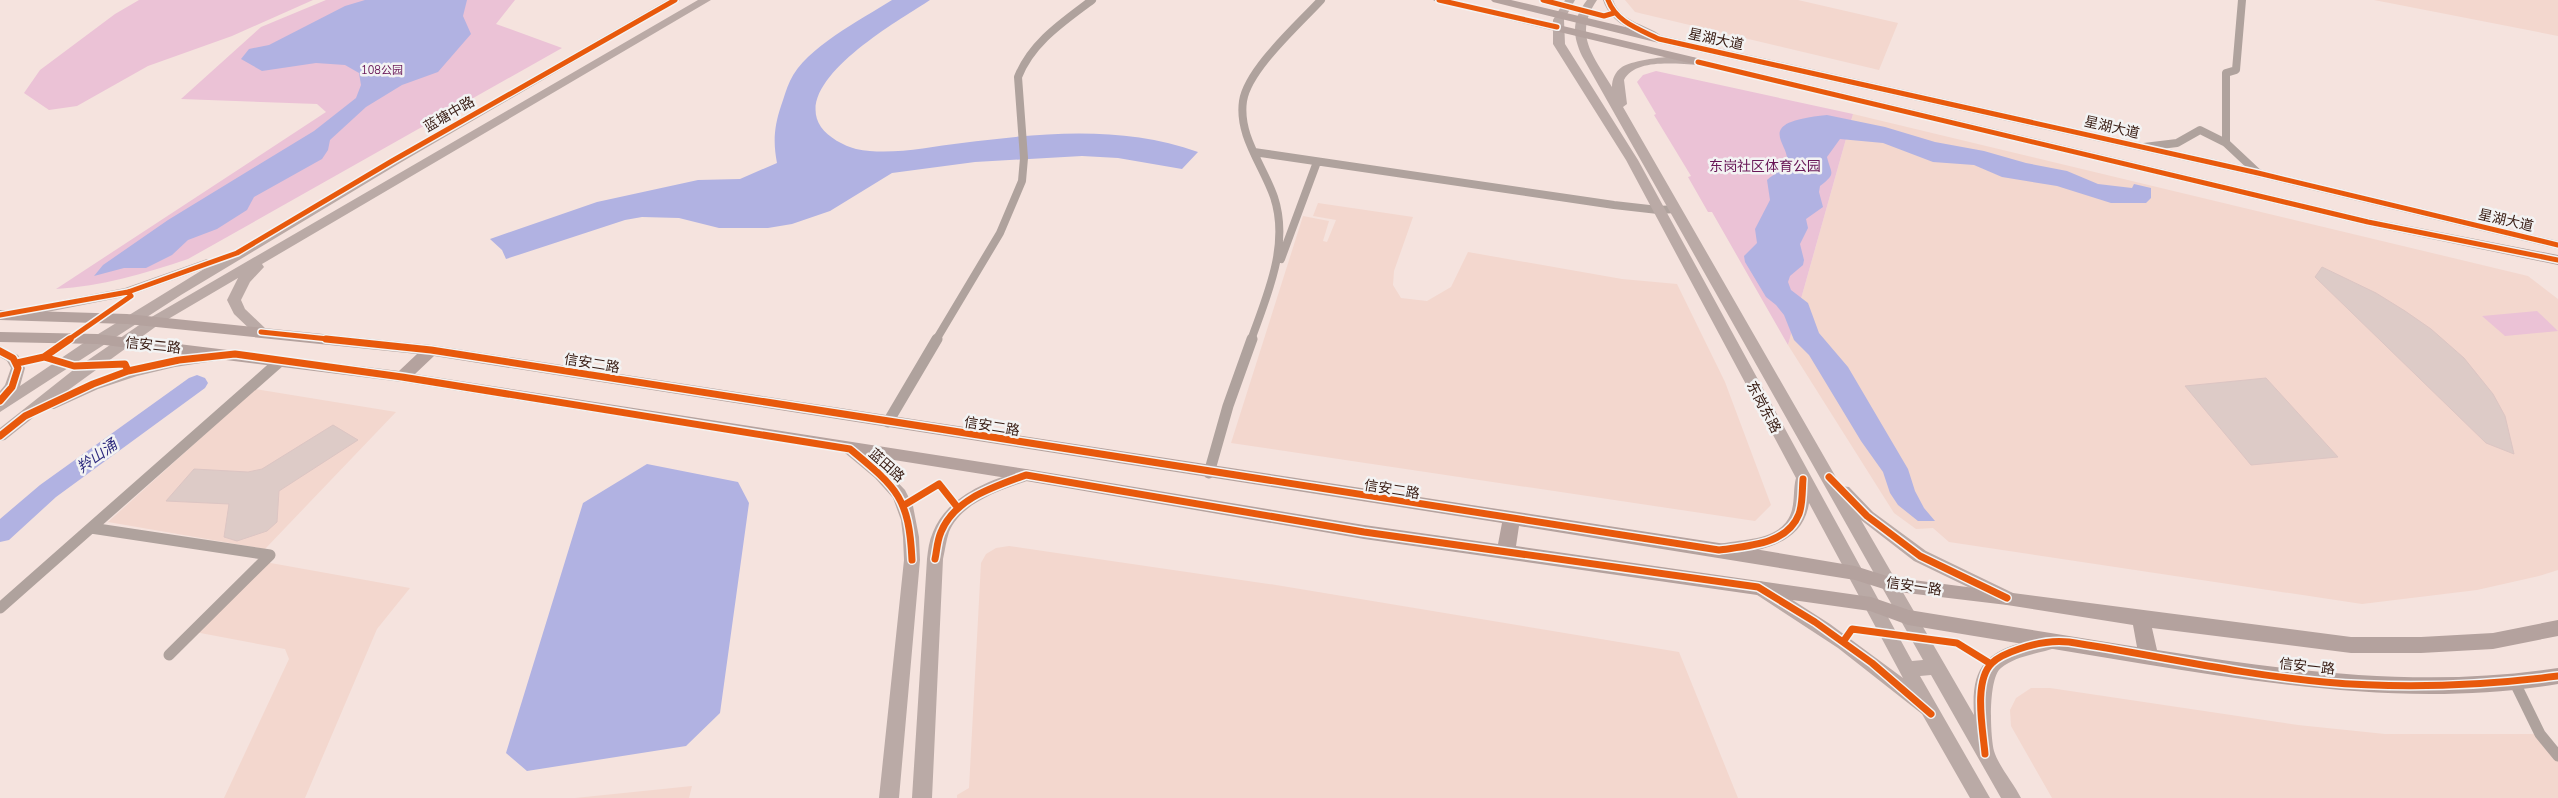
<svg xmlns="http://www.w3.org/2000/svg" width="2558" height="798" font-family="'Nunito Sans','Noto Sans SC',sans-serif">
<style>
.built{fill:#f3d7ce}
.green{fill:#ebc2d6}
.water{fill:#b1b2e2}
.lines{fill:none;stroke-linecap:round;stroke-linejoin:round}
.river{fill:#b1b2e2;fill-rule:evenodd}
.building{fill:#ddcbc7;stroke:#dcc5c3}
.minor-far1{stroke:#afa29d;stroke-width:8}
.minor{stroke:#afa29d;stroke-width:11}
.secondary{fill:#baaaa6;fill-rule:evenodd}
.primary{fill:#b4a29e;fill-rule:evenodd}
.cycleway-far1-casing{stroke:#f3f3f3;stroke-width:8}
.cycleway-casing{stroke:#f3f3f3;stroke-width:10}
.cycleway-far1{stroke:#e8590c;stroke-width:5}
.cycleway{stroke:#e8590c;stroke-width:7}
.labels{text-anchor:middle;stroke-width:5;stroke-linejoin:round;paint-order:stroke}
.far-park-label{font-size:11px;fill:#681757;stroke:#f3f3f3}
.street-label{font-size:14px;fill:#361a11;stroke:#f3f3f3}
.park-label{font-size:14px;fill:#681757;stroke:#f3f3f3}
.water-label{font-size:15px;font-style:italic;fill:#2e2b7e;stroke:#f3f3f3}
</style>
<rect width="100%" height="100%" fill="#f5e3de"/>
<path class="built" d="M 1625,0 L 1798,0 L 1898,23 L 1879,70 L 1635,12 Z
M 2374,0 L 2558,0 L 2558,36 Z
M 1853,114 L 2528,276 L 2558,299 L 2558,570 L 2539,576 L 2477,590 L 2362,604 L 1949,542 L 1933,528 L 1916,529 L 1894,513 L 1788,345 Z
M 1318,203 L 1413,217 L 1394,271 L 1393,285 L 1401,298 L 1427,301 L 1451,287 L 1468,252 L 1622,279 L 1677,284 L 1725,382 L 1771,505 L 1755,521 L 1231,443 L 1303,216 L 1329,221 L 1323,241 L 1327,242 L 1336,220 L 1313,216 Z
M 255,389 L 396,412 L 265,549 L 108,522 Z
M 1009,546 L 1276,585 L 1679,652 L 1738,798 L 957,798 L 957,795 L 969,788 L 981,563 L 986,554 L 996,548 Z
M 265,562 L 410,588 L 377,629 L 305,798 L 224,798 L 289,659 L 285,649 L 195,632 Z
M 2031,688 L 2050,688 L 2298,725 L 2385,734 L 2540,734 L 2558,756 L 2558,798 L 2052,798 L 2011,726 L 2010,710 L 2016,698 Z
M 692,786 L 689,798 L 575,798 Z"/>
<path class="green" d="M 139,0 L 313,0 L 232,36 L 148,66 L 77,106 L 49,110 L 24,93 L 40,70 L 115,14 Z
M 326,0 L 515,0 L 496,24 L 562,48 L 188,259 C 144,274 102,286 56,289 L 326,112 L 317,104 L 181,99 L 261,27 Z
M 1656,71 L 1853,114 L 1788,345 L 1712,212 L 1708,212 L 1688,177 L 1691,176 L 1654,115 L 1656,114 L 1637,82 L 1643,75 Z
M 2537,311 L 2558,331 L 2505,336 L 2482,316 Z"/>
<path class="water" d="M 365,0 L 467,0 L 463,16 L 471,34 L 438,72 L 402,85 L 366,107 L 330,140 L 328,150 L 322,159 L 254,197 L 247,210 L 217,229 L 188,240 L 172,255 L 146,268 L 124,268 L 94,276 L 103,265 L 168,220 L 314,131 L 356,98 L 361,85 L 359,73 L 345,65 L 316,63 L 262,71 L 241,59 L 249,49 L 269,45 L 345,6 Z
M 892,0 L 930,0 C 900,20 790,81 821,127 C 828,137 844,146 856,149 C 890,156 927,147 962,143 C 1040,133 1122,125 1198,152 L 1182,169 L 1118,158 L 1082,156 L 975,162 L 892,173 L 830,211 L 792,224 L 768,228 L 719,228 L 679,218 L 642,217 L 625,220 L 506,259 L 502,250 L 490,239 L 597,202 L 698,180 L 740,179 L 777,163 C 773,142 774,127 781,106 C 784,98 786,89 790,81 C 806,47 861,20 892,0 Z
M 1827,115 L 1885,127 L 1935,142 L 1984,151 L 2026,163 L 2067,171 L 2098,184 L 2132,188 L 2134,184 L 2151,188 L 2151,198 L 2146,203 L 2111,203 L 2057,186 L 2002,177 L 1974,165 L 1933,162 L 1883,143 L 1840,139 L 1827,157 C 1831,174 1837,173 1820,186 L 1819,192 L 1823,207 L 1806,219 L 1808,228 L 1800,244 L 1804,260 L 1803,265 L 1790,276 L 1788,282 L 1791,290 L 1808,303 L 1819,333 L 1848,367 L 1908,469 L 1915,491 L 1924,508 L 1935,521 L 1918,521 L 1898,505 L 1890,493 L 1883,472 L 1861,441 L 1809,355 L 1794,340 L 1784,315 L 1776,305 L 1766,297 L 1745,262 L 1744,256 L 1757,243 L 1755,229 L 1770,200 L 1767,180 C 1772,175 1781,171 1785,166 C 1798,147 1744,123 1827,115 Z
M 647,464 L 738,482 L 749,503 L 720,713 L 686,746 L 527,771 L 506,753 L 583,503 Z"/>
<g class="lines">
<path class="river" d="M 197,375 L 205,378 L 208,383 L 205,388 L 56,497 L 9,540 L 0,542 L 0,519 L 40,485 L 189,378 Z"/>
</g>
<path class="building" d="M 2322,267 L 2376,293 L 2405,311 L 2431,329 L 2464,358 L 2493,394 L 2505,416 L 2514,454 L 2486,443 L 2383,343 L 2315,277 Z
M 2266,378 L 2338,457 L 2251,465 L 2185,386 Z
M 333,425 L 358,440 L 279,491 L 277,522 L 267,531 L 237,541 L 224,537 L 229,504 L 166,501 L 194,469 L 248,472 L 262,469 Z"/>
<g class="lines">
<path class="minor-far1" d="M 2226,143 L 2226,73 L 2236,70 L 2242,0
M 2144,147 L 2177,143 L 2200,130 L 2226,143 L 2258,173
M 1254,152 L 1614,205 L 1658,210 L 1676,209
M 1281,259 L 1317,162
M 936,340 L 1000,233 L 1022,181 L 1024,158 L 1018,77 C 1032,42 1063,22 1092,0
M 1251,340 C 1267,295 1290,245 1274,197 C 1263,165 1238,136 1243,101 C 1248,69 1299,24 1321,0"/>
<path class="minor" d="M 888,422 L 937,339
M 1209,473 L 1228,406 L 1252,339
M 91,528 L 270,555 L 169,655
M 0,608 L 279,362
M 2515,683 L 2540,734 L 2558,756"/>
<path class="secondary" d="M 667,0 L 680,0 L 400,163 L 181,295 L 0,412 L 0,391 L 5,385 L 11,368 L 7,361 L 0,357 L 0,346 L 18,355 L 25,368 L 20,386 L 82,344 L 204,269 L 128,296 L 12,319 L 5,314 L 7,311 L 125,288 L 207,259 L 214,263 L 431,135 Z
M 698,0 L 711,0 L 262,264 L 264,267 L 250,282 L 241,300 L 245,309 L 266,329 L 268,332 L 266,335 L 256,335 L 234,314 L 227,300 L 238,278 L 158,325 L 67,391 C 118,369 168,357 222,351 L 229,356 L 227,359 L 175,367 L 137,376 L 98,389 L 54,409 L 44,409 L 5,440 L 0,441 L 0,428 L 72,371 L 148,319 Z
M 1565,0 L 1575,0 L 1564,20 L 1565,44 L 1638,160 L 1912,661 L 1923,660 L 1582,56 C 1572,34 1572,20 1587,0 L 1597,0 C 1573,35 1593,55 1612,87 C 1612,79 1615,72 1622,67 C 1635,59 1693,51 1704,62 L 1698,65 C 1677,64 1635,58 1624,80 L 1627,104 L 1623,107 L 1841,486 L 1849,487 L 1873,512 L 1926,551 L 2013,593 L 2016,598 L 2013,603 L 2007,605 L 2001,603 L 1914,561 L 1861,520 L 1974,715 C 1971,670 1983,652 2028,641 C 2038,638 2048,634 2058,637 L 2061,642 L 2058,647 C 2039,654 2017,655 2001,668 C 1988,678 1990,735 1994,751 C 1998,765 2014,784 2021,798 L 2001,798 L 1931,675 L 1920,676 L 1990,798 L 1970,798 L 1922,714 L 1838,648 L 1754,593 L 1751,588 L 1754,583 L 1760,581 L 1766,583 L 1830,624 L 1903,678 L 1809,503 C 1804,538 1773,548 1742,553 C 1733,555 1724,557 1715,555 L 1713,550 L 1715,545 C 1739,538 1780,543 1791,513 C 1795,502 1793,489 1796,478 L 1626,160 L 1553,44 L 1553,20 Z
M 1603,0 L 1613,0 C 1622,25 1649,23 1665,39 L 1659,42 L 1655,41 C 1634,31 1611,24 1603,0 Z
M 850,443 L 855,445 L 886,470 L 905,490 L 913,506 L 919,537 L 920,560 L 899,798 L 879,798 L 904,560 L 903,537 L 901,520 L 893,498 L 875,478 L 845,453 L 842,449 L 845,445 Z
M 1026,469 L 1032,471 L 1034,475 L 1032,479 C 1003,490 962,501 949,532 C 946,541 945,550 943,559 L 932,798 L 912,798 L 927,559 C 928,550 929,541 933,532 C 948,495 990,480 1026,469 Z"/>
<path class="primary" d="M 1433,0 L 1454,0 L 2368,218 L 2558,255 L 2558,265 L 2368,226 L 1439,3 Z
M 1491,0 L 1511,0 L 1659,35 L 2258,169 L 2558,241 L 2558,249 L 2258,177 L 1659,43 L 1493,2 Z
M 0,310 L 127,314 L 431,345 L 1719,543 L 1855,566 L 1890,577 L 2351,637 L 2421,637 L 2493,633 L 2558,620 L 2558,636 L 2493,649 L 2421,653 L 2351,653 L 2152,628 L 2157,650 C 2289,671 2424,689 2558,668 L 2558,684 C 2420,707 2281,686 2144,664 C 2065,651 1987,638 1908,625 L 1870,611 L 1364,539 L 1026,481 L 402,382 L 97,344 L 0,342 L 0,332 L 97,334 L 399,371 L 417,354 L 127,324 L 0,320 ZM 434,356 L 1502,523 L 1498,544 L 1364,525 L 1026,469 L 415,374 ZM 1519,526 L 1855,580 L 1890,591 L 2007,605 L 2133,625 L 2137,647 L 1909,610 L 1871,597 L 1516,546 Z"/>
<g class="cycleway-far1-casing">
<path id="cycleway-far1" d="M 1439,0 L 1557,27
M 1543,0 L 1604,16 L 1614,13
M 1608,0 C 1616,22 1639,29 1659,39 L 2258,173 L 2558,245
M 1698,62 L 2368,222 L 2558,260
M 0,315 L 128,292 L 237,253 L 392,161 L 675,0
M 261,332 L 338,340
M 68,340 L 131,296 L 128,292"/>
</g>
<g class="cycleway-casing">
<path id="cycleway" d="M 326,339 L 431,350 L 1719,550 C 1747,546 1787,545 1799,514 C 1803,503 1802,490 1803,479
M 0,351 L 13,358 L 18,368 L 12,387 L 0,401
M 44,357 L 74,366 L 125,364 L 128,371
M 17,363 L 44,357 L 70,339
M 0,436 L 25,416 L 93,384 L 128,371 L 179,360 L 235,354 L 402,377 L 850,449 C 897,488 909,497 912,560
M 1829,477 L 1867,516 L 1920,556 L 2007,598
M 906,504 L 939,484 L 958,508
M 935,559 C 937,550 937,541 941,532 C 955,498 994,487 1026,475 L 1364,532 L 1758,587 L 1815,622 L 1872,663 L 1931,714
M 1843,642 L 1852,629 L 1957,643 L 1991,664
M 1985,754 C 1983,730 1973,681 1992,663 C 1999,656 2010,652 2019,649 C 2036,643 2052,640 2069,642 C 2154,655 2238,674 2324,682 C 2402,689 2480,686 2558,676"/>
</g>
<use href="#cycleway-far1" class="cycleway-far1"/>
<use href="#cycleway" class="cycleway"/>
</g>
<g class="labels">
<g class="far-park-label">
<text x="382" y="74">108公园</text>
</g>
<g class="street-label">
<text transform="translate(1716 39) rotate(12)" y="5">星湖大道</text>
<text transform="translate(449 114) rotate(-30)" y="5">蓝塘中路</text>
<text transform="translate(2112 127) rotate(13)" y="5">星湖大道</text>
<text transform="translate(2506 220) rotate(13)" y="5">星湖大道</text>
<text transform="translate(153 345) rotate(6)" y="5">信安二路</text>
<text transform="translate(592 363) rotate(9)" y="5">信安二路</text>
<text transform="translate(1764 407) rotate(62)" y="5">东岗东路</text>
<text transform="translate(992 426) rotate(9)" y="5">信安二路</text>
<text transform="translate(887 465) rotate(42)" y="5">蓝田路</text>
<text transform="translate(1392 489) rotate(9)" y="5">信安二路</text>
<text transform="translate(1914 586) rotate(8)" y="5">信安一路</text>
<text transform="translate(2307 666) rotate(6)" y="5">信安一路</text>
</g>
<g class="park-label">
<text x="1765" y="171">东岗社区体育公园</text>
</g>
<g class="water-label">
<text transform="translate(97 456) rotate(-36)" y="5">羚山涌</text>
</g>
</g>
</svg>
